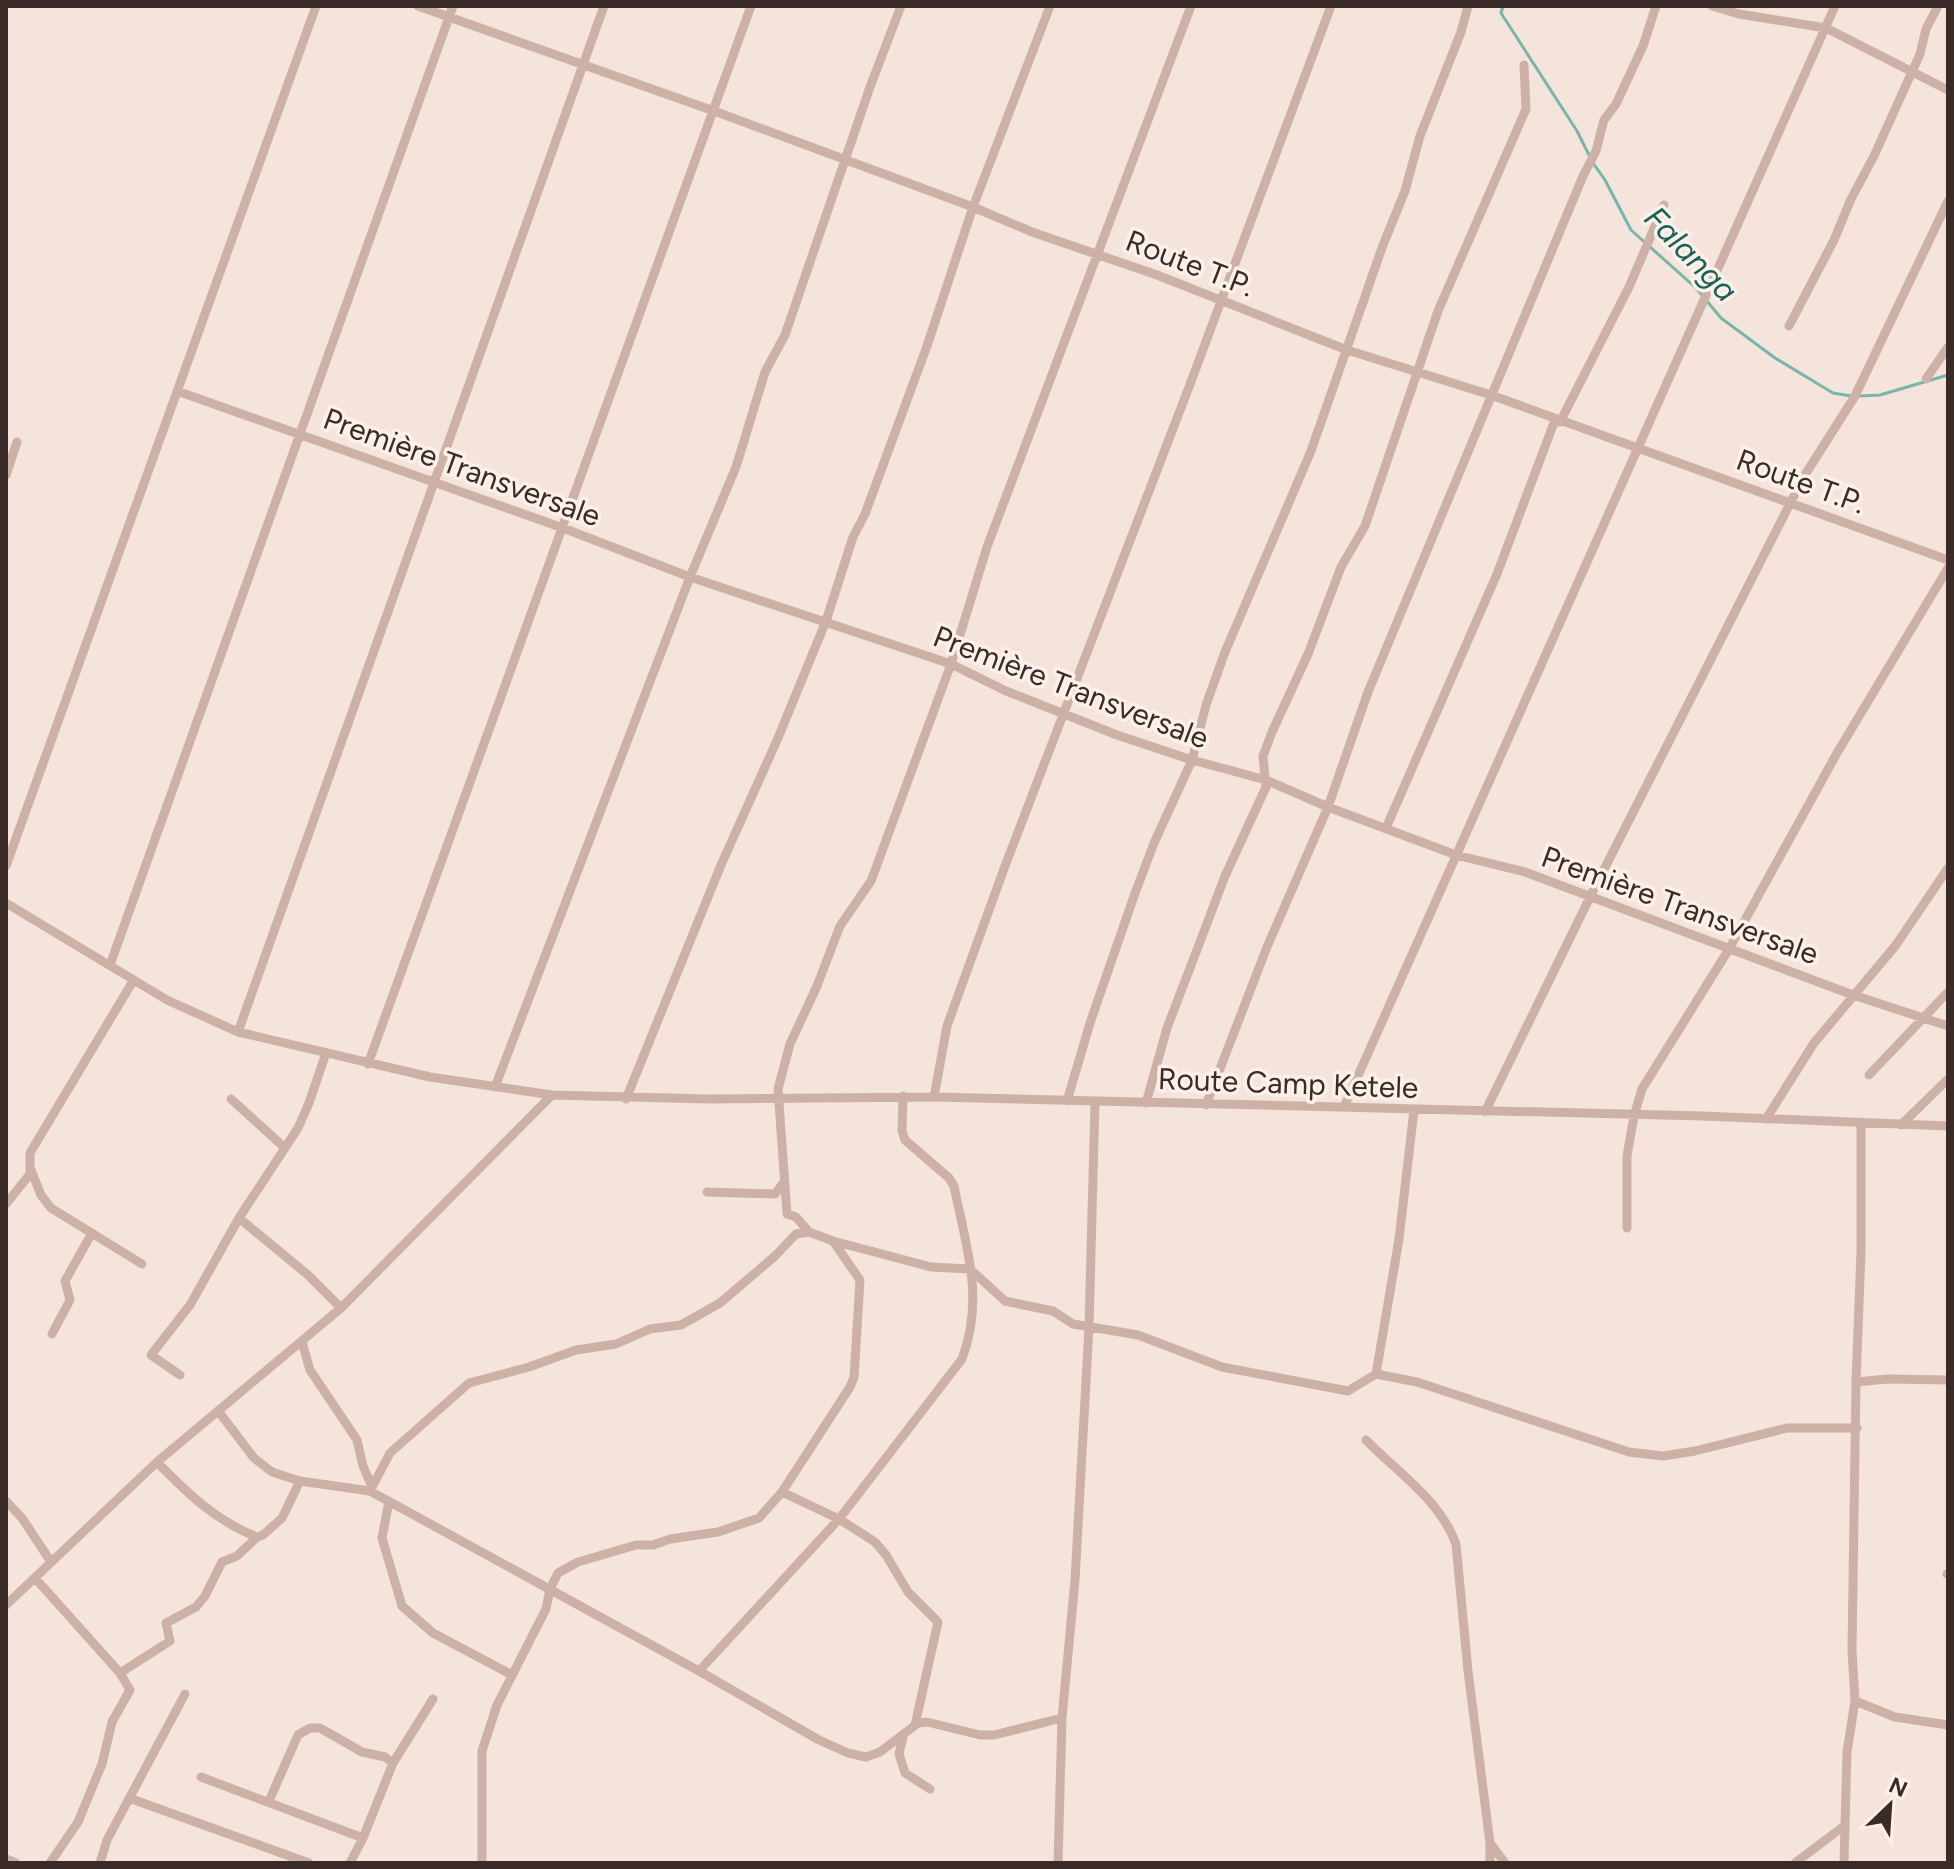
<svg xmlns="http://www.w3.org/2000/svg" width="1954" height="1869" viewBox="0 0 1954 1869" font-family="Figtree,sans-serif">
<rect width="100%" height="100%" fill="#f5e4dc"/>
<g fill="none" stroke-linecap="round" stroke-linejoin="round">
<path stroke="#78b5ac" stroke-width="3" d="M 1503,6 L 1501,13 L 1577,131 L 1590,157
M 1593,163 L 1605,180 L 1631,230 L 1696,288 L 1721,318 L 1775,358 L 1833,393 L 1851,396
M 1859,396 L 1880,395 L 1948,375"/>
<path stroke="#ceb1a6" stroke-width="9" d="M 418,6 L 714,111 L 973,207 L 1032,232 L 1157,275 L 1347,350 L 1491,395 L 1948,560
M 1712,6 L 1739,14 L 1826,28 L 1948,90
M 1789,326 L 1834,240 L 1851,199 L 1874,156 L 1920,54 L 1926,29 L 1938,6
M 1926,379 L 1948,347
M 177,391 L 563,528 L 690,577 L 951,664 L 1006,691 L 1117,735 L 1192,760 L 1266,780 L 1328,807 L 1456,855 L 1525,872 L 1853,995 L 1948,1026
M 1560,422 L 1629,287 L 1664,205
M 6,475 L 17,442
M 1386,828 L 1497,574 L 1555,420
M 6,866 L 316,6
M 6,903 L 167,1000 L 238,1032 L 430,1077 L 552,1095 L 708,1099 L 934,1097 L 1703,1116 L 1948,1126
M 110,965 L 453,6
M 238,1032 L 604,6
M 368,1064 L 751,6
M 1869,1075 L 1948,992
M 495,1087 L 690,577 L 736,467 L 765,372 L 785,335 L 870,87 L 901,6
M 934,1097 L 947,1026 L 1005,866 L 1189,387 L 1331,6
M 231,1099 L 284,1147
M 626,1099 L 721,865 L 778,738 L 826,621 L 853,537 L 865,514 L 927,346 L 973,207 L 1050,6
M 1067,1101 L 1090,1023 L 1134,896 L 1154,843 L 1192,760 L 1206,705 L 1225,652 L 1311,451 L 1383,245 L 1405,191 L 1420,136 L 1461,32 L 1468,6
M 1146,1103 L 1167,1028 L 1195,955 L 1225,876 L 1266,787 L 1263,756 L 1272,732 L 1308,654 L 1341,567 L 1365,526 L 1438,311 L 1526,109 L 1524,65
M 1206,1105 L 1267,947 L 1328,807 L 1368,692 L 1583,176 L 1596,151 L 1604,120 L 1616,104 L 1643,46 L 1656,6
M 1344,1107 L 1835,6
M 1485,1112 L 1590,897 L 1803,478 L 1855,396 L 1948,201
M 1766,1119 L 1814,1043 L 1896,945 L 1948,868
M 1901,1125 L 1948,1079
M 31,1170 L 41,1195 L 51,1208 L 142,1264
M 707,1192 L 775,1194 L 784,1182
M 6,1204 L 30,1174 L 30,1153 L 133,981
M 239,1218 L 308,1275 L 341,1308
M 1627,1228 L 1627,1156 L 1634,1116 L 1642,1089 L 1729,949 L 1837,753 L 1948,568
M 833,1241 L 931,1267 L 970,1269 L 1005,1301 L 1053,1311 L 1073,1324 L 1138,1335 L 1222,1367 L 1348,1391 L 1376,1374 L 1417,1382 L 1629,1452 L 1663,1456 L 1695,1451 L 1787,1428 L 1857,1428
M 52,1334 L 70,1300 L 65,1281 L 92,1233
M 302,1342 L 310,1370 L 357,1440 L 363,1466 L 372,1487
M 1376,1374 L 1399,1239 L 1414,1110
M 180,1375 L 151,1355 L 190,1305 L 239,1218 L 298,1128 L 309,1103 L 326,1053
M 1856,1382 L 1887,1379 L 1948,1380
M 219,1412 L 254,1458 L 272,1472 L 300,1481 L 370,1491 L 699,1671 L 819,1740 L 848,1753 L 866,1757 L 880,1752 L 918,1723 L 927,1722 L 980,1735 L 994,1735 L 1062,1718
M 1366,1440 C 1398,1473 1440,1500 1456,1544 L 1468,1671 L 1490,1843 L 1490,1863
M 157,1462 C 187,1493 216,1521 257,1537
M 370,1491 L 390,1453 L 469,1383 L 529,1367 L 576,1350 L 616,1344 L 650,1329 L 681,1325 L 720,1303 L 775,1256 L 796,1234 L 809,1232
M 782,1492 L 839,1519 L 875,1542 L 886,1555 L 908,1592 L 938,1622 L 915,1725
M 6,1501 L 22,1518 L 51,1562
M 389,1501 L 382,1538 L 402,1606 L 433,1633 L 512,1675
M 1947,1574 L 1948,1574
M 35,1578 L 120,1673 L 130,1690 L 112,1722 L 102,1764 L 78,1822 L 50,1863
M 6,1605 L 157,1462 L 341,1308 L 552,1095
M 699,1671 L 839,1519 L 962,1359 C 985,1298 966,1247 954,1186 L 949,1178 L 905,1140 L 902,1131 L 903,1096
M 120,1673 L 170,1641 L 166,1623 L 196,1607 L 205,1596 L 222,1562 L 237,1556 L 257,1537 L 263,1535 L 282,1518 L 300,1481
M 1855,1701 L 1895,1717 L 1948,1725
M 903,1737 L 899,1754 L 905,1773 L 930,1789
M 201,1777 L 363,1838
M 129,1798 L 309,1863
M 269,1801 L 298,1735 L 310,1728 L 320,1728 L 362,1752 L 385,1757 L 393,1763
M 1490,1843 L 1505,1863
M 6,1859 L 16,1863
M 100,1863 L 107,1840 L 185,1694
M 350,1863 L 363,1838 L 393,1763 L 433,1699
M 482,1863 L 482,1751 L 497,1705 L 546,1609 L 550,1589 L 558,1573 L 578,1562 L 636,1545 L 653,1545 L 670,1539 L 718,1532 L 759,1518 L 782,1492 L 850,1387 L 854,1377 L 860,1280 L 833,1241 L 809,1232 L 796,1217 L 787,1214 L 778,1089 L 790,1044 L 817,986 L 840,926 L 871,881 L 951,664 L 987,547 L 1191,6
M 1058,1863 L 1062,1718 L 1075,1580 L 1089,1327 L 1095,1102
M 1795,1863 L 1844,1826
M 1844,1863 L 1847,1752 L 1855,1701 L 1852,1650 L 1856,1382 L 1861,1252 L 1861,1124"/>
</g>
<g text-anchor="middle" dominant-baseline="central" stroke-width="7" stroke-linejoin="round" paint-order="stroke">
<g font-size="30" fill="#3a2a28" stroke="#fcf0e9">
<text transform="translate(1190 263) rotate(21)">Route T.P.</text>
<text transform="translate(462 467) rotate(20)">Première Transversale</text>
<text transform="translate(1801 481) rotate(20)">Route T.P.</text>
<text transform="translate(1071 687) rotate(21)">Première Transversale</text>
<text transform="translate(1680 905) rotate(20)">Première Transversale</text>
<text transform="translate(1288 1083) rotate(2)">Route Camp Ketele</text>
</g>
<g font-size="32" font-style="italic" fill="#196057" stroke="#fcf0e9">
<text transform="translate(1691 254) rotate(46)">Falanga</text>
</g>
</g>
<rect width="1954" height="1869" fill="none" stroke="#3a2a28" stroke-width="16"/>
<g transform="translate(1890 1805) rotate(25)" stroke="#fcf0e9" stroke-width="6" paint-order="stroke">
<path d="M0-6L14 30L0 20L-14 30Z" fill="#3a2a28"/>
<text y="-12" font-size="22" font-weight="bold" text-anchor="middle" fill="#3a2a28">N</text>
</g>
</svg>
